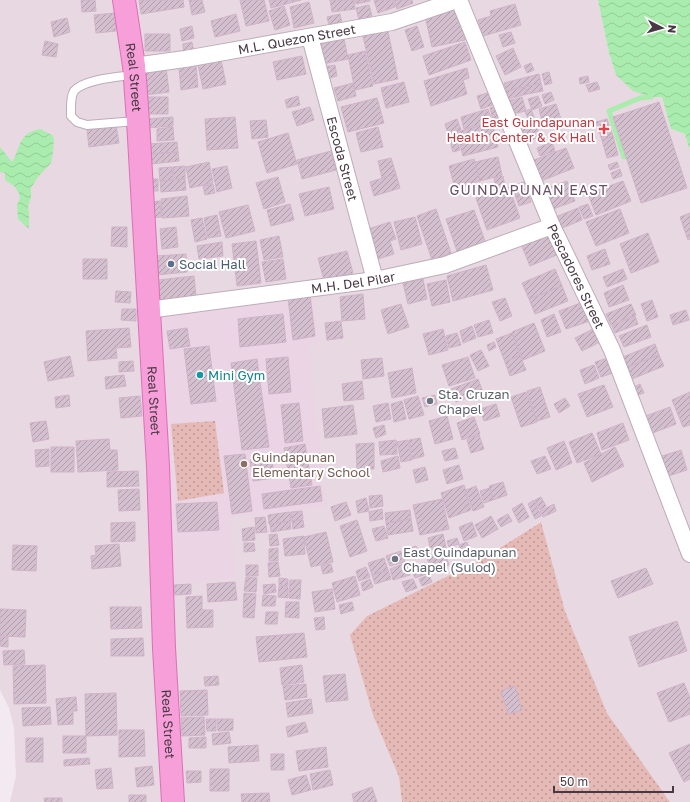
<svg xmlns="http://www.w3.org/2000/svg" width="690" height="802" viewBox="0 0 690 802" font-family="'Golos Text',sans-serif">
<defs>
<pattern id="grass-dots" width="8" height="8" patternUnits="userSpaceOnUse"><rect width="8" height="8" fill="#e5b9b5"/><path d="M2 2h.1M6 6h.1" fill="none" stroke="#bb9795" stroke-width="1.8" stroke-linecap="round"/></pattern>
<pattern id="water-waves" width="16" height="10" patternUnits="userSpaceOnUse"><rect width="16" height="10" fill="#aaecad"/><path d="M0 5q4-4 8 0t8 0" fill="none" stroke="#94cb96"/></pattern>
<pattern id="building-hatch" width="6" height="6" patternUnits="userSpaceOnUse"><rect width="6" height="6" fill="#d4bfcf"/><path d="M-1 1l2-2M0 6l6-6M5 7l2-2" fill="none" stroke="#ae9caa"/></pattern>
</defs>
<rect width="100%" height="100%" fill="#f3e9f0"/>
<path fill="#e7d8e2" d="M 0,0 L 598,0 L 609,53 L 616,75 L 651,97 L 662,97 L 671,129 L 685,134 L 689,147 L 690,147 L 690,802 L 670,802 L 607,713 L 565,611 L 540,522 L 482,559 L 367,616 L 373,715 L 399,777 L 402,802 L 10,802 L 16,776 L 14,728 L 9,708 L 0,690 Z"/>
<path fill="#ebd4e3" d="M 314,295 L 319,343 L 309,344 L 326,507 L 230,517 L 236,577 L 172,585 L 156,313 Z"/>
<path fill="url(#grass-dots)" d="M 215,421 L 224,493 L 178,501 L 171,424 Z
M 541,522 L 565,611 L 607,713 L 670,802 L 402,802 L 399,777 L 373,715 L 350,635 L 367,616 L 482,559 Z"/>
<path fill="url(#water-waves)" d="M 598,0 L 690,0 L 690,147 L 689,148 L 685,134 L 671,129 L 662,97 L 651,97 L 633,91 L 616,75 L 609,53 Z
M 40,129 L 52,135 L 54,139 L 53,152 L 51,163 L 38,177 L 31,188 L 31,198 L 28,206 L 29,214 L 29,229 L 18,219 L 17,205 L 20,198 L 19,193 L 14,186 L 5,180 L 5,173 L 0,172 L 0,147 L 12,162 C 22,146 17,134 40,129 Z"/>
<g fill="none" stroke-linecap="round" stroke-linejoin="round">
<path stroke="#aaecad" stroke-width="5" d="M 624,157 L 609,111 L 640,98 L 651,97"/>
</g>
<path fill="url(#building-hatch)" stroke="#cfb3c8" d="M 81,0 L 95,0 L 96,11 L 82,12 Z
M 139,0 L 183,0 L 184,7 L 141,14 Z
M 189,0 L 202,0 L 205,12 L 192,15 Z
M 240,0 L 264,0 L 269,21 L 246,26 Z
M 269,0 L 301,0 L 271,8 Z
M 330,0 L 354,0 L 355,9 L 332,12 Z
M 355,0 L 370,0 L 370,1 L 356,4 Z
M 374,0 L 393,0 L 395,7 L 378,13 Z
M 394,0 L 412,0 L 413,3 L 397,9 Z
M 309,2 L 314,23 L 294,28 L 290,7 Z
M 515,4 L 521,25 L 483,36 L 478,20 L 491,16 L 490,11 Z
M 369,5 L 372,16 L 359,20 L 356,8 Z
M 284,6 L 290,25 L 275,30 L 269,11 Z
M 458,9 L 465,40 L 432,47 L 425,16 Z
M 115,13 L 116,31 L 96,33 L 94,15 Z
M 236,14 L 240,31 L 215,37 L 211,21 Z
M 340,14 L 342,23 L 329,25 L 327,17 Z
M 67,18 L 70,32 L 54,37 L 51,22 Z
M 192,26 L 194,38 L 182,41 L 180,29 Z
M 417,26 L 424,47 L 412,51 L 405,30 Z
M 387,27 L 398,79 L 374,84 L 362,32 Z
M 511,32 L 515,43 L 503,47 L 499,35 Z
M 145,34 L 170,34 L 170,51 L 145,51 Z
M 344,39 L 348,59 L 322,64 L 318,44 Z
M 45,41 L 58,44 L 56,57 L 42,55 Z
M 192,42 L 194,52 L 184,53 L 183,44 Z
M 465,42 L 471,60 L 429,75 L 423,56 Z
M 513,48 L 521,67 L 505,75 L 496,56 Z
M 365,51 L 373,86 L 355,90 L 348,55 Z
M 302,56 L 306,74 L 277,80 L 273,62 Z
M 221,60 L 226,84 L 203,89 L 198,65 Z
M 531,63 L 534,70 L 527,73 L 524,66 Z
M 335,65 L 337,76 L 326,79 L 324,67 Z
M 196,66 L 198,87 L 181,90 L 179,68 Z
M 166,67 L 169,92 L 145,95 L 142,70 Z
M 467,68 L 469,78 L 463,80 L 467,94 L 431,106 L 424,81 Z
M 549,72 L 552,83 L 545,85 L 542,74 Z
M 539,74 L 541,83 L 506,91 L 504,83 Z
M 588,76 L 589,82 L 580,84 L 579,78 Z
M 404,82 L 409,102 L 386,108 L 381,88 Z
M 597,82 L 600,89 L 589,92 L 586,85 Z
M 353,83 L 356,96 L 338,101 L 334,88 Z
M 541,83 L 543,91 L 527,94 L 525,87 Z
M 525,87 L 527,94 L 508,99 L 506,91 Z
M 491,92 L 495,104 L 481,109 L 477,96 Z
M 551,92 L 554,100 L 545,104 L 542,95 Z
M 298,96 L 300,105 L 287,108 L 285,100 Z
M 538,96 L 542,106 L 532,110 L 528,99 Z
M 144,97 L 168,97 L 168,114 L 145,114 Z
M 522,97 L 526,111 L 512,114 L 508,101 Z
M 377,98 L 384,123 L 348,132 L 341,107 Z
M 659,102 L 687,188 L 641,203 L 613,117 Z
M 556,104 L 561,119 L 543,125 L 539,109 Z
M 496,106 L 500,122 L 494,124 L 490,108 Z
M 310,107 L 314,120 L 297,126 L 292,112 Z
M 488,109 L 492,121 L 464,129 L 461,117 Z
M 531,109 L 535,120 L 529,122 L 525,111 Z
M 173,117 L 173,126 L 147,128 L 147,119 Z
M 235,117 L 238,148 L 207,150 L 205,119 Z
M 457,119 L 461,130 L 448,134 L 445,124 Z
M 607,119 L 613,136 L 602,140 L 596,122 Z
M 266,120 L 268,137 L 252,139 L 250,121 Z
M 492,122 L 498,147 L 463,156 L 457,132 Z
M 536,123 L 540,137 L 525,142 L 521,127 Z
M 116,125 L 119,143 L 89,147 L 87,130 Z
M 173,127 L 174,140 L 157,141 L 157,129 Z
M 378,127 L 383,147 L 361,152 L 356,133 Z
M 288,133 L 297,164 L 267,173 L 258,142 Z
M 613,136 L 618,155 L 607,158 L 602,140 Z
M 457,139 L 460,150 L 453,152 L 450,141 Z
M 177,142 L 178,152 L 150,154 L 149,144 Z
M 552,142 L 555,151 L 540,156 L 537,148 Z
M 566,148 L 574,168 L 541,181 L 534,160 Z
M 331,151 L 336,170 L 302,179 L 297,160 Z
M 178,152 L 179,161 L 151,164 L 150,154 Z
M 498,157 L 502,175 L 480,181 L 475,162 Z
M 391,158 L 396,174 L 382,178 L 378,161 Z
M 474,159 L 480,181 L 455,188 L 449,166 Z
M 209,162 L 213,183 L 190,188 L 186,167 Z
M 617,162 L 619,167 L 610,170 L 608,165 Z
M 185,166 L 185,179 L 174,179 L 173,167 Z
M 227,166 L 232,188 L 217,192 L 212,169 Z
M 172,167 L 173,180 L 160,181 L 159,168 Z
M 620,169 L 622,176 L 613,179 L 611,173 Z
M 396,174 L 400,188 L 374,196 L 370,182 Z
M 503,176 L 505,187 L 496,189 L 494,178 Z
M 278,177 L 285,202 L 264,209 L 256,183 Z
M 151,179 L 158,179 L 158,191 L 151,191 Z
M 185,179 L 186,190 L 161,192 L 160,181 Z
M 567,181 L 575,201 L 553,209 L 545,189 Z
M 623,181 L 631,201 L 596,215 L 588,194 Z
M 524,182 L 531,202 L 519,206 L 512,186 Z
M 213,184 L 215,193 L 205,195 L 203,186 Z
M 329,187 L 334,209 L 305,216 L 299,194 Z
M 509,187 L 520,218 L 487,230 L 476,198 Z
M 187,196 L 189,216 L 162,218 L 161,199 Z
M 160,201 L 161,217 L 151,218 L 150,202 Z
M 290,204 L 294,220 L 271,226 L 267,210 Z
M 588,204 L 593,216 L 584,219 L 579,207 Z
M 248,205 L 255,231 L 226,238 L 219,212 Z
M 578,208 L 582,220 L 562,228 L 558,216 Z
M 436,209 L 451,253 L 432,260 L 417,216 Z
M 620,209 L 629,233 L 596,246 L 586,222 Z
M 474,210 L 486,244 L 458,254 L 446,219 Z
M 690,213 L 690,239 L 688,240 L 680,217 Z
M 217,215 L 221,236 L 208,238 L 204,218 Z
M 415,217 L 422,244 L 401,250 L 394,222 Z
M 202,218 L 207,239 L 195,242 L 191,220 Z
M 390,222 L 396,239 L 390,241 L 394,254 L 378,259 L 368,229 Z
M 112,227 L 127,227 L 127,247 L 111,246 Z
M 176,227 L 178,247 L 162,249 L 160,229 Z
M 550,232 L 559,254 L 530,266 L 521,244 Z
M 648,233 L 659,262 L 631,273 L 620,244 Z
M 279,236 L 283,257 L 264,260 L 260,240 Z
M 256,241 L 261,283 L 237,286 L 232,244 Z
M 222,242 L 223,256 L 199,259 L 197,246 Z
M 605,249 L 610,264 L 592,270 L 587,256 Z
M 347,251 L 353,273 L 324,280 L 318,258 Z
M 186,254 L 187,272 L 157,275 L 156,256 Z
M 83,259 L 107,259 L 107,279 L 83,279 Z
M 283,259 L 286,279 L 266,282 L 262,262 Z
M 486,265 L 493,290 L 453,301 L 447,276 Z
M 555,269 L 562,286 L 529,299 L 522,283 Z
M 623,269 L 627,279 L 607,287 L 603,277 Z
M 194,276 L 196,297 L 160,301 L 158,280 Z
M 423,279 L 427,299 L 408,304 L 403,283 Z
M 446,280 L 450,302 L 432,306 L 427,284 Z
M 623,285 L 629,300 L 609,307 L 604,293 Z
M 562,286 L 568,301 L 535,314 L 529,299 Z
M 116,291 L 131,292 L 130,303 L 115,302 Z
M 363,294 L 365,319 L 342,321 L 340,297 Z
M 310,295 L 315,336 L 293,340 L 288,298 Z
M 505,298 L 512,316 L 500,321 L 492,302 Z
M 652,300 L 658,317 L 647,321 L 641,304 Z
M 583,302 L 590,321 L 566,329 L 559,311 Z
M 401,304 L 409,327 L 388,334 L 381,310 Z
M 631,304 L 636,315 L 611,325 L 606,314 Z
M 122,309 L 136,309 L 136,321 L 121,320 Z
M 686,310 L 689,320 L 673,325 L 670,315 Z
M 283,314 L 286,342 L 240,347 L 238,319 Z
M 554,314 L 561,332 L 547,337 L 541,320 Z
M 635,316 L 638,324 L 615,333 L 612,326 Z
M 489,320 L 493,333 L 478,337 L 474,325 Z
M 341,321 L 343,338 L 327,340 L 325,323 Z
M 534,323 L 545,351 L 523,360 L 512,332 Z
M 647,325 L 651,337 L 624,347 L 619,336 Z
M 472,326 L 476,338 L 463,343 L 460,331 Z
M 129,328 L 131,347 L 116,348 L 117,358 L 88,361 L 86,331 Z
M 187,328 L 190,346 L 170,349 L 167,331 Z
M 595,328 L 602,341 L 582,351 L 575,338 Z
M 443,329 L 448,350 L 429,355 L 423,334 Z
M 457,333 L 461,345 L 449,348 L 446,336 Z
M 512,333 L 520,355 L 505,362 L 496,339 Z
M 494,342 L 496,347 L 489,351 L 487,345 Z
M 655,344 L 659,355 L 627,367 L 623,357 Z
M 209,346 L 216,401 L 191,404 L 184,349 Z
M 481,350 L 489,366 L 478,371 L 470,355 Z
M 520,355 L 526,370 L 510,376 L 505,362 Z
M 659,355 L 664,366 L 632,379 L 627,367 Z
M 70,356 L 74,376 L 48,381 L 44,362 Z
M 288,357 L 291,392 L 269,394 L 266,359 Z
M 468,357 L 475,378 L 449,386 L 442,365 Z
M 382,358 L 384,376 L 363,379 L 361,360 Z
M 608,358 L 613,373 L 601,377 L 595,362 Z
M 257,359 L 269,447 L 242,450 L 231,363 Z
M 133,361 L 134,371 L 119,372 L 119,362 Z
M 594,365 L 599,378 L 585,384 L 580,370 Z
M 412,368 L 416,393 L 392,398 L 388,373 Z
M 124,375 L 126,386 L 106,389 L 105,377 Z
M 478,379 L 483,392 L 456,402 L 451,389 Z
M 362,381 L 364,399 L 344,401 L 342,384 Z
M 640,384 L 644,393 L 635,396 L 632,388 Z
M 604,385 L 613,407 L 587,417 L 578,394 Z
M 540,387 L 550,417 L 537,421 L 527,391 Z
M 526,392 L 537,422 L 521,427 L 511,397 Z
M 690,392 L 690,425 L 683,427 L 672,400 Z
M 69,395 L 70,406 L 56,408 L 55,397 Z
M 435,395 L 437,404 L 425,407 L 422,398 Z
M 140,396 L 142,416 L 121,418 L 119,398 Z
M 418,396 L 424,415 L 409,419 L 404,400 Z
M 565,398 L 570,406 L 559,413 L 554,404 Z
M 402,401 L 406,419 L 394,422 L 391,404 Z
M 299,403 L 303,441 L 285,443 L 281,405 Z
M 388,403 L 391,419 L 376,422 L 373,406 Z
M 496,404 L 500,416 L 484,421 L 480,409 Z
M 353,405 L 357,434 L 325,438 L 322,409 Z
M 670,407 L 676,424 L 650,434 L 643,417 Z
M 447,416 L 453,439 L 435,444 L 429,421 Z
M 474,417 L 480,434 L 462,440 L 457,423 Z
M 46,421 L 49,439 L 33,442 L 30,423 Z
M 623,423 L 629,440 L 602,450 L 597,433 Z
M 384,425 L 386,434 L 376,438 L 373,428 Z
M 592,433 L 601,454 L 577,463 L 569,442 Z
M 479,435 L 484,449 L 471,453 L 467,440 Z
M 420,438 L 424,456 L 413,459 L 409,440 Z
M 109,439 L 110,450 L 117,450 L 118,470 L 78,472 L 76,441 Z
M 396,440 L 397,454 L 380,455 L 379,442 Z
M 408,440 L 412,460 L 401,462 L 397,442 Z
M 564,441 L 572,463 L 556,470 L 547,448 Z
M 374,443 L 374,469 L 357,469 L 356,444 Z
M 305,444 L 312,485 L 291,488 L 284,448 Z
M 51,447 L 74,447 L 74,472 L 51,472 Z
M 615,447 L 624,466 L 592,482 L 584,463 Z
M 455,448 L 458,458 L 445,461 L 442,451 Z
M 49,449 L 49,466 L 36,467 L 35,450 Z
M 681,450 L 687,470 L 665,477 L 659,457 Z
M 245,454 L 252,511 L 232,514 L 224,456 Z
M 398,456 L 400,468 L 383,472 L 381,461 Z
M 545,456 L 551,469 L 537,474 L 531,461 Z
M 272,457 L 274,478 L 253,481 L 250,460 Z
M 459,465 L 463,479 L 447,484 L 443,470 Z
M 425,467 L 428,480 L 416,483 L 413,470 Z
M 138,471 L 139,486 L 107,487 L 107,472 Z
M 503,482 L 507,495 L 493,500 L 489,486 Z
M 464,485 L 471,510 L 449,518 L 441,493 Z
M 320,486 L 322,501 L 264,509 L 262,494 Z
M 476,486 L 484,507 L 473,511 L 466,490 Z
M 490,488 L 493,500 L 484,503 L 480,491 Z
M 139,489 L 140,510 L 119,511 L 118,490 Z
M 382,495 L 383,506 L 370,508 L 369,496 Z
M 541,497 L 546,506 L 540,510 L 535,500 Z
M 366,498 L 369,511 L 358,513 L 356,501 Z
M 442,499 L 449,529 L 420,535 L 413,505 Z
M 534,500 L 541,516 L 535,519 L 528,504 Z
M 217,502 L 219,530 L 178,532 L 176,504 Z
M 346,502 L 351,515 L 335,521 L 331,507 Z
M 522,503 L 529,517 L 519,523 L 512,509 Z
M 554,504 L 556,511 L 543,517 L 540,511 Z
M 382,509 L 383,519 L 370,521 L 369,512 Z
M 410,510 L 411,519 L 386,523 L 385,513 Z
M 302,511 L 303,519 L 292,521 L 291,512 Z
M 290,512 L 291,521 L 269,524 L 268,515 Z
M 508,514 L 512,521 L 501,527 L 497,520 Z
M 491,516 L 498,529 L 482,538 L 475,525 Z
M 265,517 L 267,532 L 256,533 L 255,518 Z
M 411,519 L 413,531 L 388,535 L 386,523 Z
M 303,520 L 304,527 L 293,529 L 292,521 Z
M 357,520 L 367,551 L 350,557 L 340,526 Z
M 290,521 L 291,529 L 271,532 L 270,524 Z
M 135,522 L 135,541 L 111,542 L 111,523 Z
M 472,522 L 477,536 L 464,541 L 459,527 Z
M 384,526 L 388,538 L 376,541 L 372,529 Z
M 254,527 L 255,540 L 243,541 L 242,529 Z
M 326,532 L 333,562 L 311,567 L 304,537 Z
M 277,534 L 279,545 L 270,546 L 269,535 Z
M 443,534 L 446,548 L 431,551 L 428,538 Z
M 304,536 L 305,554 L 285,556 L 283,539 Z
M 457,538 L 459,544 L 449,547 L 447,541 Z
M 467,542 L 469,548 L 461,550 L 459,545 Z
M 244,543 L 254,543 L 255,551 L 244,552 Z
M 119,544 L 121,566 L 92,569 L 91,556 L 96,555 L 95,546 Z
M 13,545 L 37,546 L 36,571 L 12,570 Z
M 416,546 L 419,554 L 405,558 L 403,550 Z
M 278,548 L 278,561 L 269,561 L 269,549 Z
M 401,551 L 405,562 L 390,566 L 386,556 Z
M 445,552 L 449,565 L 431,571 L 427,557 Z
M 384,558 L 388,570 L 372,575 L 368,563 Z
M 278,562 L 280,576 L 269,577 L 268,563 Z
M 406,563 L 410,575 L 393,580 L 390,569 Z
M 425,563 L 429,573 L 415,578 L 411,569 Z
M 331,564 L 333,572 L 323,574 L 321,566 Z
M 246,565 L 258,565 L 258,576 L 246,576 Z
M 366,567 L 370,577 L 359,581 L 356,571 Z
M 646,568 L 653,584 L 618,598 L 611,581 Z
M 388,570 L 391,579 L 375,584 L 372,575 Z
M 429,575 L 432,582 L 422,586 L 419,579 Z
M 355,576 L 360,595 L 337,602 L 332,583 Z
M 246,577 L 257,578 L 256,592 L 244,591 Z
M 279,578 L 288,579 L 288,586 L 279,585 Z
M 370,579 L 373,587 L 363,591 L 361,583 Z
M 413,579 L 417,588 L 406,592 L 402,582 Z
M 290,580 L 301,580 L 300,599 L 289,598 Z
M 235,582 L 237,600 L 208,602 L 207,584 Z
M 191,584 L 191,594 L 175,595 L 174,585 Z
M 275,584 L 276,592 L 264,594 L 263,585 Z
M 279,586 L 288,587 L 288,598 L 278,597 Z
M 332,589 L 335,609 L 315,612 L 312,592 Z
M 244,593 L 256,594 L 254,618 L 243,617 Z
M 263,595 L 276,596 L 275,606 L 262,606 Z
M 202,596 L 202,610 L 213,610 L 213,627 L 187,628 L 186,597 Z
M 286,602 L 299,602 L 299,618 L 285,617 Z
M 352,602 L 354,610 L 341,614 L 339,605 Z
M 110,607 L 141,607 L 142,628 L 111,629 Z
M 0,609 L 26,610 L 25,637 L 0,636 Z
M 266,612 L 278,612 L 277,624 L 265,624 Z
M 324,617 L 325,629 L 316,630 L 314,618 Z
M 677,621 L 687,651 L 639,667 L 629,637 Z
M 304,633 L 307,657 L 259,662 L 256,637 Z
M 0,637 L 8,637 L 8,647 L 0,646 Z
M 143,638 L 144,656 L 111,656 L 111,639 Z
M 24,650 L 25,664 L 4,665 L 3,651 Z
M 45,665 L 46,703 L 14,704 L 13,666 Z
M 302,665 L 304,682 L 282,685 L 280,668 Z
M 345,674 L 348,700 L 326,702 L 323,676 Z
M 218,676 L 219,685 L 205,686 L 204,677 Z
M 684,683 L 690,698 L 690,714 L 669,722 L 657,693 Z
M 306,684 L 307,697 L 285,700 L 283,686 Z
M 515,686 L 522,710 L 508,714 L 501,691 Z
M 207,690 L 208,715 L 181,716 L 180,691 Z
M 116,693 L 117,735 L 86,736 L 85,694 Z
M 76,697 L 77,711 L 73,711 L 73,724 L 58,725 L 56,699 Z
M 311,699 L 313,713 L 288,717 L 286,703 Z
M 50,707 L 51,724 L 23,726 L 22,708 Z
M 204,717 L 205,735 L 182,736 L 181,718 Z
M 206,719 L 216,719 L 216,731 L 207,731 Z
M 217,719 L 233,719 L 233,730 L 218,731 Z
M 305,722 L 308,732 L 288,737 L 286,727 Z
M 119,730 L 144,730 L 145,756 L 119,757 Z
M 229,732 L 231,743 L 213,745 L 212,734 Z
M 63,736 L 86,736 L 86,753 L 63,753 Z
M 206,737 L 206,748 L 189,748 L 189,738 Z
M 26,738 L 43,738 L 43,762 L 26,762 Z
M 690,744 L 690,779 L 684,782 L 669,753 Z
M 258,745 L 259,761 L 229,763 L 228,747 Z
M 326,747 L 328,767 L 299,771 L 296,751 Z
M 271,754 L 284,754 L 284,770 L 271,770 Z
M 89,758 L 90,764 L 64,766 L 64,760 Z
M 152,766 L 154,785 L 137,787 L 135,768 Z
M 111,768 L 113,788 L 97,789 L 95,770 Z
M 210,769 L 229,769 L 229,791 L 210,791 Z
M 330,770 L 333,785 L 313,790 L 310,774 Z
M 186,771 L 201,771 L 201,782 L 187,783 Z
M 306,775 L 311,790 L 292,795 L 288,780 Z
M 372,787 L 377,802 L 354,802 L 352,794 Z
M 269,793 L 270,802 L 242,802 L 241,794 Z
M 129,795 L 146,795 L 146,802 L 129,802 Z
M 44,798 L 62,798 L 62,802 L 45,802 Z"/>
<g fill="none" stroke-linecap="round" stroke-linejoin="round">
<g stroke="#beacb9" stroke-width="10">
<path id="lane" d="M 133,75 C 118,77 84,79 74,91 C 70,97 71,109 71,116 L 77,122 L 87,125 L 136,121"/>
</g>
<g stroke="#beacb9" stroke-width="18">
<g id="street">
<path id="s1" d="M 459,0 L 552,226 L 612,350 L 690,554"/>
<path id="s2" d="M 310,37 L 375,280"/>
<path id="s3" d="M 134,66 L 185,59 L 392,22 L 457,0"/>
<path id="s4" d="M 148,310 L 375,280 L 445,265 L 552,226"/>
</g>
</g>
<g stroke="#dc6fb8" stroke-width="24">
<g id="primary">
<path id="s5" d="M 124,0 L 134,66 L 138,121 L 158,466 L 164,648 L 173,802"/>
</g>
</g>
<use href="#lane" stroke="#fff" stroke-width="8"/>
<use href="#street" stroke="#fff" stroke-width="16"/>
<use href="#primary" stroke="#f79fd9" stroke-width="22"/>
</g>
<path fill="#e0444e" stroke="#fff" stroke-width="1.5" d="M602 123h4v4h4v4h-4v4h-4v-4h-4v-4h4z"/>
<circle fill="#5c6f8a" stroke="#fff" stroke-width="1.5" cx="171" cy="264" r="4"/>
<circle fill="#0f9aa8" stroke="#fff" stroke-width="1.5" cx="200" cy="375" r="4"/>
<g fill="#6b7280" stroke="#fff" stroke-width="1.5">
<circle cx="430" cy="401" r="4"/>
<circle cx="395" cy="559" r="4"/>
</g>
<circle fill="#8d6e63" stroke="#fff" stroke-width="1.5" cx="244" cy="464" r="4"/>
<g text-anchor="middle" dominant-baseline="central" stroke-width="4" stroke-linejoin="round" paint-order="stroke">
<g font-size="13" fill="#473843" stroke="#fff">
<text stroke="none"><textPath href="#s3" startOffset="165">M.L. Quezon Street</textPath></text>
<text stroke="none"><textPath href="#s5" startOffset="78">Real Street</textPath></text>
<text stroke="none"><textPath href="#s2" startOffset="126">Escoda Street</textPath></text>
<text stroke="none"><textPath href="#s1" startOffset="300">Pescadores Street</textPath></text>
<text stroke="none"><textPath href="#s4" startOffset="207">M.H. Del Pilar</textPath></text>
<text stroke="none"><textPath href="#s5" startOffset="402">Real Street</textPath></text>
<text stroke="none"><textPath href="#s5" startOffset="726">Real Street</textPath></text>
</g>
<g font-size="13" fill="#be3a42" stroke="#fff" text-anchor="end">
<text x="595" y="122">East Guindapunan<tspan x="595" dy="15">Health Center &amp; SK Hall</tspan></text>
</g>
<g font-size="13" fill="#4e5e75" stroke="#fff" text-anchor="start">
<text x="179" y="264">Social Hall</text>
</g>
<g font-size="13" fill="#0d838f" stroke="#fff" text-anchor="start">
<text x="208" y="375">Mini Gym</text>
</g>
<g font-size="13" fill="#5b616d" stroke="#fff" text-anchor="start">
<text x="438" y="394">Sta. Cruzan<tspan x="438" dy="15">Chapel</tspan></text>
<text x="403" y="552">East Guindapunan<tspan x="403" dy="15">Chapel (Sulod)</tspan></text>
</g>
<g font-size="13" fill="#785e54" stroke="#fff" text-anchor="start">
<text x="252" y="457">Guindapunan<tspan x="252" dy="15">Elementary School</tspan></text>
</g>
<g font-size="14" letter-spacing="1" fill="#695063" stroke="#fff">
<text x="529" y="189">GUINDAPUNAN EAST</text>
</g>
</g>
<g transform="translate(662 28) rotate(96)" stroke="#ffffff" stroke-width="3" paint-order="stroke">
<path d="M0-3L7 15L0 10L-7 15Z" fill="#473843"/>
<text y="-6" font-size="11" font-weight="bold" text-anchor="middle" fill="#473843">N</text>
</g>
<path d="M554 786v6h119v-6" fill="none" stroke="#473843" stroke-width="2"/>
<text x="560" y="786" font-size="12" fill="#473843" stroke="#ffffff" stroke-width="3" paint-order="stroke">50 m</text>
</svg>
